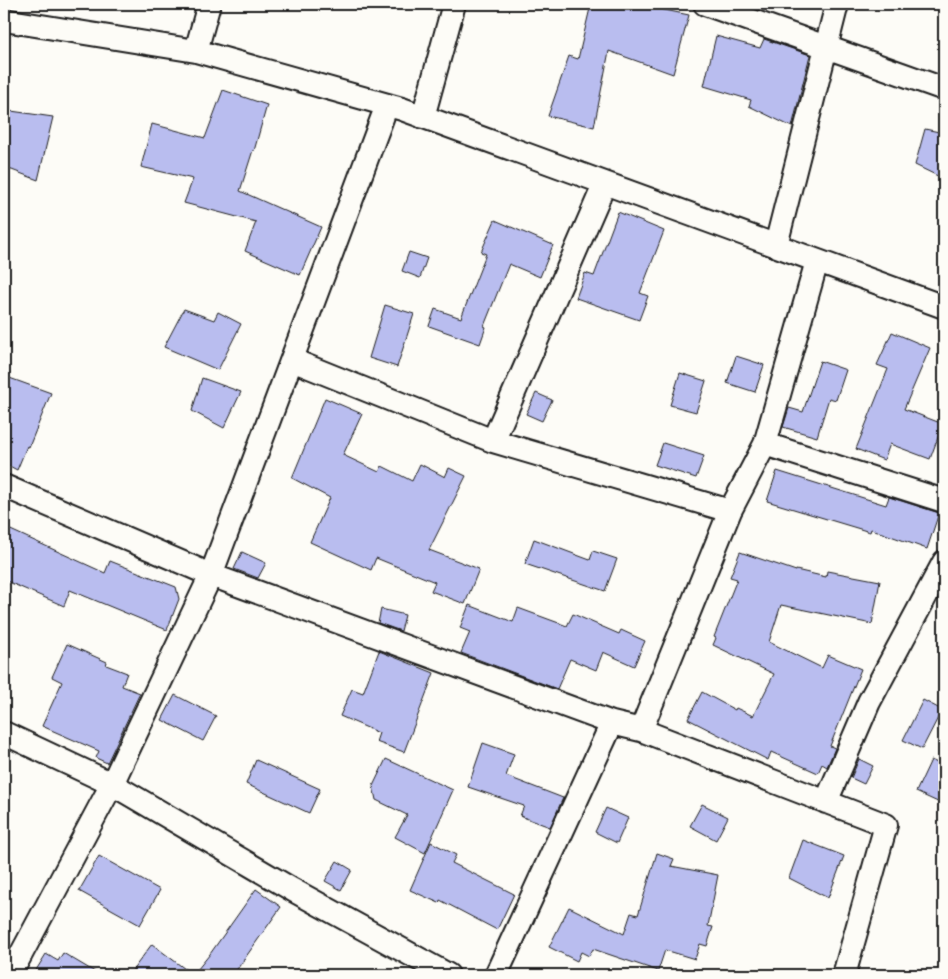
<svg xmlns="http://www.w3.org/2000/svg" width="948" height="979" viewBox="0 0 948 979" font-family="Mynerve,sans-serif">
<rect width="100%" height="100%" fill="#fdfcf7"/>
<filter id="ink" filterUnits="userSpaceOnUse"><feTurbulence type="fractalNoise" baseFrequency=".02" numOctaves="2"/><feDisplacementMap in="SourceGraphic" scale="10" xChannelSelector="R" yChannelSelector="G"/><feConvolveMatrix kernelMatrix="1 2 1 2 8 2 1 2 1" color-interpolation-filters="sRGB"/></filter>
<g filter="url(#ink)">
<path fill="#b9bdef" stroke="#1c1c1c" d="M 591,4 L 657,4 L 655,8 L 689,15 L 673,74 L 609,51 L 594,127 L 548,116 L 569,56 L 578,59 Z
M 716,36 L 760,48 L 764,39 L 810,55 L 792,127 L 749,106 L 751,100 L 704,86 Z
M 223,90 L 267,105 L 254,151 L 253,150 L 240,191 L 321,227 L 300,275 L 245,251 L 256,222 L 184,203 L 193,179 L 141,167 L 152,124 L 205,138 Z
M 11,111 L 53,117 L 38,180 L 4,167 L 4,156 Z
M 925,129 L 944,133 L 944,179 L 915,165 Z
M 618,212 L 664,231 L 640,293 L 648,296 L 639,320 L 576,298 L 585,273 L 594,276 Z
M 495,220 L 553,245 L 540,277 L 509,264 L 484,326 L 486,327 L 480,344 L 429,326 L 435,309 L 461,318 L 486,254 L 481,252 Z
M 409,252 L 427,258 L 420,278 L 402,271 Z
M 385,305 L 414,314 L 397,367 L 369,358 Z
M 184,309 L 214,320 L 218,312 L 241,324 L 218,370 L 164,347 Z
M 892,332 L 930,348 L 904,409 L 943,424 L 930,459 L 890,444 L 884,460 L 856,449 L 888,369 L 877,365 Z
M 736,356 L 764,365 L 755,392 L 727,383 Z
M 820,361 L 846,370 L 836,400 L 829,398 L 817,437 L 783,427 L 789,408 L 803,412 Z
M 680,373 L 706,381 L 696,412 L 670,405 Z
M 4,376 L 51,393 L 29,447 L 27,446 L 17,470 L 4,463 Z
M 202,378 L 241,392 L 224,428 L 192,411 Z
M 536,393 L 552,400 L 542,421 L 526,414 Z
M 325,398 L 362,414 L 343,455 L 379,472 L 382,466 L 412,481 L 420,464 L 445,477 L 449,468 L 466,476 L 429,550 L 479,569 L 465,604 L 431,591 L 435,582 L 376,558 L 371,570 L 310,542 L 330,498 L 292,478 Z
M 663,443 L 704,456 L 696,478 L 655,465 Z
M 777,471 L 886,505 L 889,497 L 939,513 L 927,549 L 871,529 L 870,532 L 767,501 Z
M 4,527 L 105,573 L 110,561 L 176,587 L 179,599 L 167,630 L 70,590 L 64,606 L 4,580 Z
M 534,539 L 590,560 L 593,551 L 617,559 L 605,591 L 525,564 Z
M 242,552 L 266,563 L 258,578 L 234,569 Z
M 740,552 L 796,571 L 796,570 L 826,577 L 827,571 L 880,581 L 872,624 L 781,605 L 769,642 L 822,668 L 828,655 L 861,669 L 830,746 L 835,748 L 827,767 L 822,764 L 818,773 L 771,752 L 768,760 L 688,719 L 702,692 L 735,710 L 736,708 L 753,716 L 774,674 L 713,645 L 716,638 L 714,637 L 737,579 L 730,577 Z
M 469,605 L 513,622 L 518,608 L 567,626 L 573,614 L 619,634 L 621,630 L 645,641 L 634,666 L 603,652 L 596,670 L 570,659 L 557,689 L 461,653 L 470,632 L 460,628 Z
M 381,609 L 405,615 L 401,631 L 378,623 Z
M 67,644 L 107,662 L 106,665 L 127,673 L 122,686 L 140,693 L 107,763 L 96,758 L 99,751 L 42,726 L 62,682 L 52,677 Z
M 379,651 L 434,673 L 404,752 L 376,742 L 379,733 L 340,716 L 352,689 L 363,693 Z
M 175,695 L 216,716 L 203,741 L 162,720 Z
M 923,700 L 942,710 L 922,749 L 903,740 Z
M 483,743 L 514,754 L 506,776 L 563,798 L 550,827 L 520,816 L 524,806 L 468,787 Z
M 386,759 L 453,790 L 425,853 L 395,837 L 407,815 L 376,800 L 373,786 Z
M 859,759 L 873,766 L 864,784 L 851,778 Z
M 256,760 L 320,789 L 309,813 L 246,784 Z
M 931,760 L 944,766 L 944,793 L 940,803 L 916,792 Z
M 702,804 L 728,817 L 716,840 L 690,826 Z
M 606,808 L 628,818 L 617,843 L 595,832 Z
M 803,840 L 844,856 L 828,898 L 789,878 Z
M 431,842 L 456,855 L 452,863 L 514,894 L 497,930 L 440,900 L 439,903 L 410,890 Z
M 657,853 L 674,859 L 671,866 L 718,875 L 708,926 L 713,927 L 707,946 L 700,944 L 695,959 L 665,950 L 658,971 L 593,949 L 589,956 L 581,952 L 577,961 L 549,947 L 569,907 L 624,934 L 631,913 L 638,915 Z
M 99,856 L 160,890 L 140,925 L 79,891 Z
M 337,861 L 352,870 L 341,890 L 325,881 Z
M 256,889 L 281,907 L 233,975 L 129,975 L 152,944 L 193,975 L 210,954 Z
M 63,953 L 100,975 L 33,975 L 46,954 L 58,961 Z"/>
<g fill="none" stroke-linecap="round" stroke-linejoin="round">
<g stroke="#1c1c1c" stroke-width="26">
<path id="street" d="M 705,4 L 944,89
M 4,20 L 196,51 L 402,109 L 944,307
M 196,51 L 209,4
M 423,117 L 454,4
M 776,245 L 837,4
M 292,360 L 493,441 L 730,511
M 493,441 L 605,183
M 765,444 L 944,501
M 4,486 L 211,575 L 612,723 L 641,730 L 886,825 L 844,975
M 641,730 L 730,511 L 765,444 L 817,261
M 4,733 L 112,784 L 293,890 L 448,975
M 826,802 L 869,702 L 944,562
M 10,975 L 112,784 L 211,575 L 387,105
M 496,975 L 612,723"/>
</g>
<use href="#street" stroke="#fdfcf7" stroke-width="22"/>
</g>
</g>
<rect width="948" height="979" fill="none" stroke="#fdfcf7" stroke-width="20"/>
<rect x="10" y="10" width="928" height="959" fill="none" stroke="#1c1c1c" stroke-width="2" filter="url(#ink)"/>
</svg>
